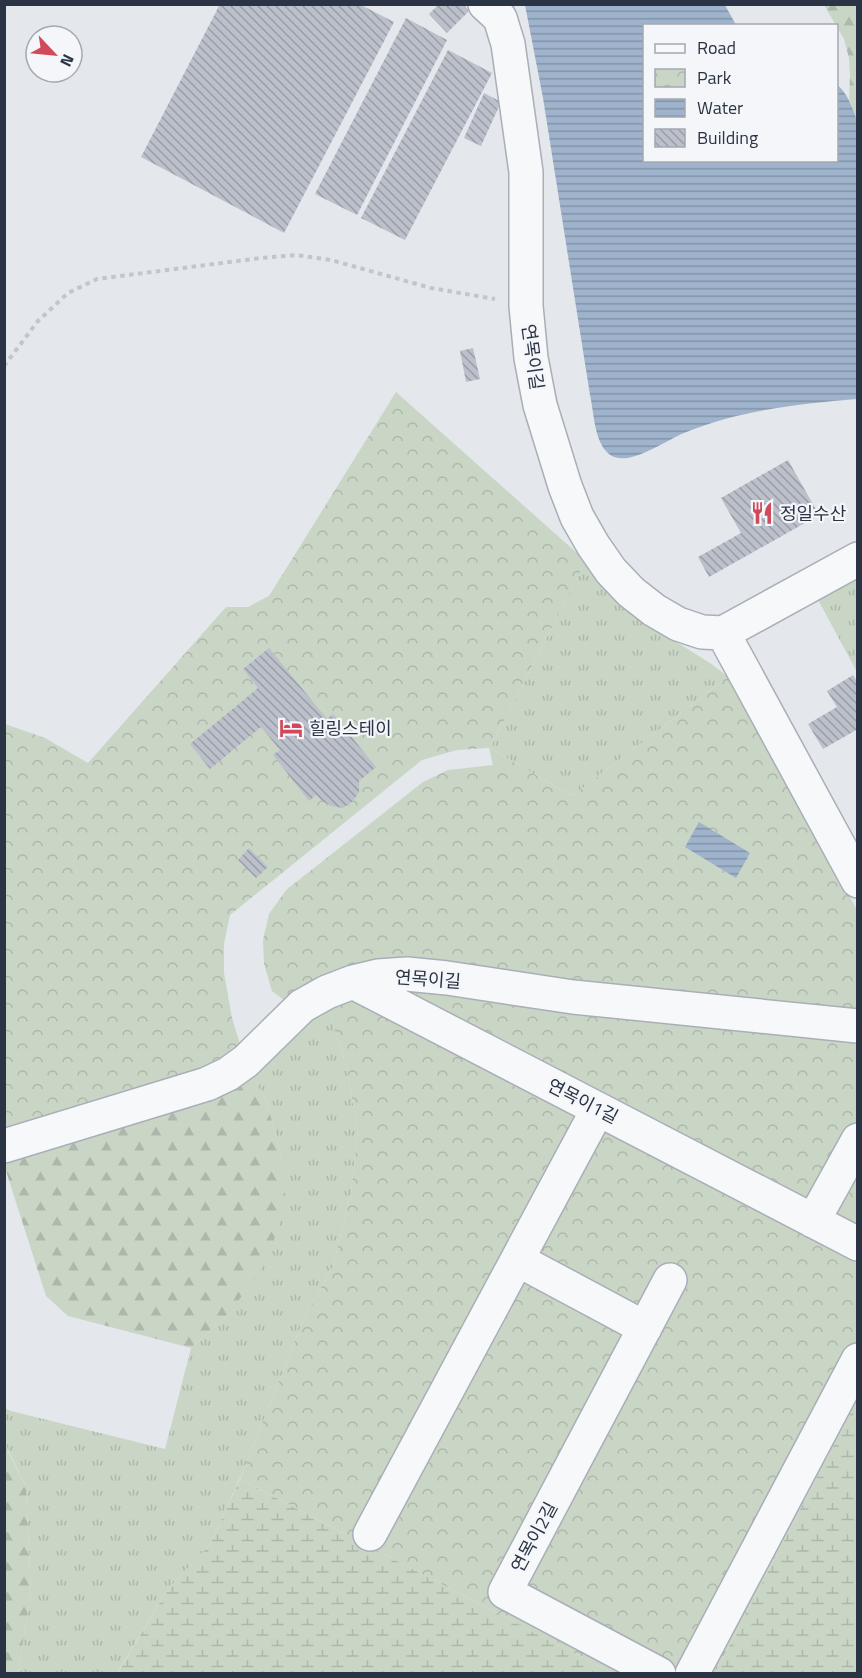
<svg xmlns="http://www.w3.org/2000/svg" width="862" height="1678" viewBox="0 0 862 1678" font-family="'Titillium Web','Noto Sans KR',sans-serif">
<defs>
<pattern id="grass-tufts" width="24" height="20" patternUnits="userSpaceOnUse" patternTransform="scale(1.5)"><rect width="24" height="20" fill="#c9d6c5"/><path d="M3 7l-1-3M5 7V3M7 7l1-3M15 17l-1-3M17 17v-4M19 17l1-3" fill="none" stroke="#adb8ab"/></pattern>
<pattern id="forest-firs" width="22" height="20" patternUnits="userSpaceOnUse" patternTransform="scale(1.5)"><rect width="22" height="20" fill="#c9d6c5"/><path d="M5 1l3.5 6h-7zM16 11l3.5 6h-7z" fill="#adb8ab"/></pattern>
<pattern id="wetland-marsh" width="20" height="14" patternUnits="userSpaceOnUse" patternTransform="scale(1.5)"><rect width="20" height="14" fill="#c9d6c5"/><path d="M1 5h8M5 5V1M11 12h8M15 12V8" fill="none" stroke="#adb8ab"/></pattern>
<pattern id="park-crowns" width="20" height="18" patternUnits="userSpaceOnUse" patternTransform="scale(1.5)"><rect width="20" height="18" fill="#c9d6c5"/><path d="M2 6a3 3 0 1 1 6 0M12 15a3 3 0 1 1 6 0" fill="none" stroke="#adb8ab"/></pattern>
<pattern id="water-rules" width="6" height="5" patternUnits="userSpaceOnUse" patternTransform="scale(1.5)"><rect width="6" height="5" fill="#9fb4cc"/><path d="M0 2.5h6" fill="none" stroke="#8293a7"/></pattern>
<pattern id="building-back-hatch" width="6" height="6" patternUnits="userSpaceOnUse" patternTransform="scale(1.5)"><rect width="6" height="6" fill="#bbc0ca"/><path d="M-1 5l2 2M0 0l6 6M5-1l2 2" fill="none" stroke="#989da6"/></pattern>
</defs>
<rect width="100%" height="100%" fill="#e4e7ec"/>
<path fill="url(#grass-tufts)" d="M 586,561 L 662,633 L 713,665 L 728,677 L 572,796 L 490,748 Z
M 857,573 L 857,672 L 816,596 Z
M 327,1004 L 346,1066 L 358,1130 L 351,1193 L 333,1266 L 304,1318 L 244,1469 L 210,1545 L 168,1589 L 117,1673 L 18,1673 L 31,1591 L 26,1487 L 5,1444 L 5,1408 L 11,1411 L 165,1449 L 191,1348 L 229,1314 L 282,1159 L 267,1102 L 250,1074 Z"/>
<path fill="url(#forest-firs)" d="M 824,5 L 857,5 L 857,120 L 849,99 L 850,77 L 849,58 L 844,39 Z
M 250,1074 L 267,1102 L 282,1159 L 286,1205 L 267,1260 L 229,1314 L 191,1348 L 68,1316 L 46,1296 L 5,1168 L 4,1155 Z
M 4,1444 L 26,1487 L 31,1591 L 18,1673 L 5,1673 Z"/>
<path fill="url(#wetland-marsh)" d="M 857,1400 L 857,1673 L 715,1673 Z
M 240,1479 L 612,1673 L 117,1674 L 168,1589 L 210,1545 Z"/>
<path fill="url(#park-crowns)" d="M 396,392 L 586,561 L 490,748 L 572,796 L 728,677 L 857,910 L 857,1016 L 425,967 L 285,1001 L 272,991 L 264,964 L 263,940 L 269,914 L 286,890 L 423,782 L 448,770 L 493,765 L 489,748 L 457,750 L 422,760 L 230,915 L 224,944 L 224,973 L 232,1018 L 240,1044 L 237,1056 L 5,1140 L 5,724 L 45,738 L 88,763 L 226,607 L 248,607 L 269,596 Z
M 387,985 L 857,1039 L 857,1400 L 715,1673 L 612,1673 L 240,1479 L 304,1318 L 333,1266 L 351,1193 L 358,1130 L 346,1066 L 327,1004 Z"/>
<path fill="url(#water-rules)" d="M 525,5 L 725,5 L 736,25 L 644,26 L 644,160 L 836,160 L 837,85 C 848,93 852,108 857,120 L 857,399 C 799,404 738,410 684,433 C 664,441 627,469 609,454 C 594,442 594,412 590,395 L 543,98 Z
M 699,822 L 750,853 L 736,878 L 685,847 Z"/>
<path fill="url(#building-back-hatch)" d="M 220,4 L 359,4 L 394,22 L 284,233 L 141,157 Z
M 439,4 L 463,4 L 469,11 L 447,33 L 429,14 Z
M 406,18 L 447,40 L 357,215 L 315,194 Z
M 448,50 L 492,73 L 405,240 L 361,218 Z
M 484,93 L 501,102 L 481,146 L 464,138 Z
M 473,348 L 480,379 L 466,382 L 460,351 Z
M 788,460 L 819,515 L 709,577 L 698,557 L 741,533 L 721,498 Z
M 269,648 L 327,719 L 333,714 L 376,767 L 359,781 L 359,792 L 353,801 L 343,808 L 331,806 L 321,800 L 316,795 L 309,801 L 273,755 L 280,750 L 261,727 L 210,769 L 190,744 L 258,688 L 243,669 Z
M 853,675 L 858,683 L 858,729 L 823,749 L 808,724 L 837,707 L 827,691 Z
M 249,848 L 268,867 L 256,878 L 238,860 Z"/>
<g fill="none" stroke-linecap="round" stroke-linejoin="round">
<g stroke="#a9aeb7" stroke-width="36">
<path id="minor" d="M 485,4 L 500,18 L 508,44 L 526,172 L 526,306 L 531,358 L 540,405 L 565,486 L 577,517 L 593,545 L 611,571 L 631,592 L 654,610 L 678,624 L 702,632 L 723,633
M 858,559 L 723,633 L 858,881
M 353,982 L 858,1244
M 4,1146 L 207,1084 L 228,1074 L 246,1061 L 302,1006 L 327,992 L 353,982 L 378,976 L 407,974 L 447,978 L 573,997 L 858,1026
M 813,1221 L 858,1140
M 518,1260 L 645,1328
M 370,1534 L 598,1109
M 659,1674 L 505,1592 L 670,1280
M 692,1674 L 858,1360"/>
</g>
<path stroke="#c2c5cb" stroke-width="4" stroke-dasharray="4.5 4.5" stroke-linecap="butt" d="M 4,366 L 38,321 L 68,293 L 97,279 L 261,258 L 296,255 L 331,260 L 431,288 L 495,299"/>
<use href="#minor" stroke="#f7f8fa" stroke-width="33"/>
</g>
<defs>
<g id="restaurant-bare" transform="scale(1.8)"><path d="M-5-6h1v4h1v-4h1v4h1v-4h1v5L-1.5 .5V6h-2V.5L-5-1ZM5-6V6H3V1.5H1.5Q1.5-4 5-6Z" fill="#d1495b" stroke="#f4f6f9" stroke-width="2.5" paint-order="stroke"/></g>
<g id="hotel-bare" transform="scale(1.8)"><path d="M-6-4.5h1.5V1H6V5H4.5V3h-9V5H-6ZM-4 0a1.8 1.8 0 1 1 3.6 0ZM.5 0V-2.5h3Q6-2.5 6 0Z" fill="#d1495b" stroke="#f4f6f9" stroke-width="2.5" paint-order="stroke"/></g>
</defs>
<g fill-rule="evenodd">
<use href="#restaurant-bare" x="762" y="513"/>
<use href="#hotel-bare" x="291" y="728"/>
</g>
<g text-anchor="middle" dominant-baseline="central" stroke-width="4.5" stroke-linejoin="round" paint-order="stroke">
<g font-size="18" fill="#2b3445" stroke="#f4f6f9">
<text transform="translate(533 357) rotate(82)">연목이길</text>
<text transform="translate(428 979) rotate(4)">연목이길</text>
<text transform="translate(583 1101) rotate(27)">연목이1길</text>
<text transform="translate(534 1537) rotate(-62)">연목이2길</text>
</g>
<g font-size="18" fill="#2b3445" stroke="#f4f6f9" text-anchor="start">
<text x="780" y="513">정일수산</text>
<text x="309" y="728">힐링스테이</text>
</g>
</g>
<rect width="862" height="1678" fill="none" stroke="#2b3445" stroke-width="12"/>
<rect x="643" y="24" width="195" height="138" fill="#f4f6f9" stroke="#a4a8b1" stroke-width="1.5"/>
<rect x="655" y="44" width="30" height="9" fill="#f7f8fa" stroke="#a4a8b1" stroke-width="1.5"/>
<text x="697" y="54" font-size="18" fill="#2b3445">Road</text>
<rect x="655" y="69" width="30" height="18" fill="url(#park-crowns)" stroke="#a4a8b1" stroke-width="1.5"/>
<text x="697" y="84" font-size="18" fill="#2b3445">Park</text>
<rect x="655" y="99" width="30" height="18" fill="url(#water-rules)" stroke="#a4a8b1" stroke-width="1.5"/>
<text x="697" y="114" font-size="18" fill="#2b3445">Water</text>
<rect x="655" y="129" width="30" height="18" fill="url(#building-back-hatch)" stroke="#a4a8b1" stroke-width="1.5"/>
<text x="697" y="144" font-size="18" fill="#2b3445">Building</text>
<g transform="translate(54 54) rotate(116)"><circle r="28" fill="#f4f6f9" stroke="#a4a8b1" stroke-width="1.5"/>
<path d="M0-4.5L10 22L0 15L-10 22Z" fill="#d1495b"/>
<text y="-9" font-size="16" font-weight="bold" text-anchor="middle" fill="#2b3445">N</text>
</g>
</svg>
